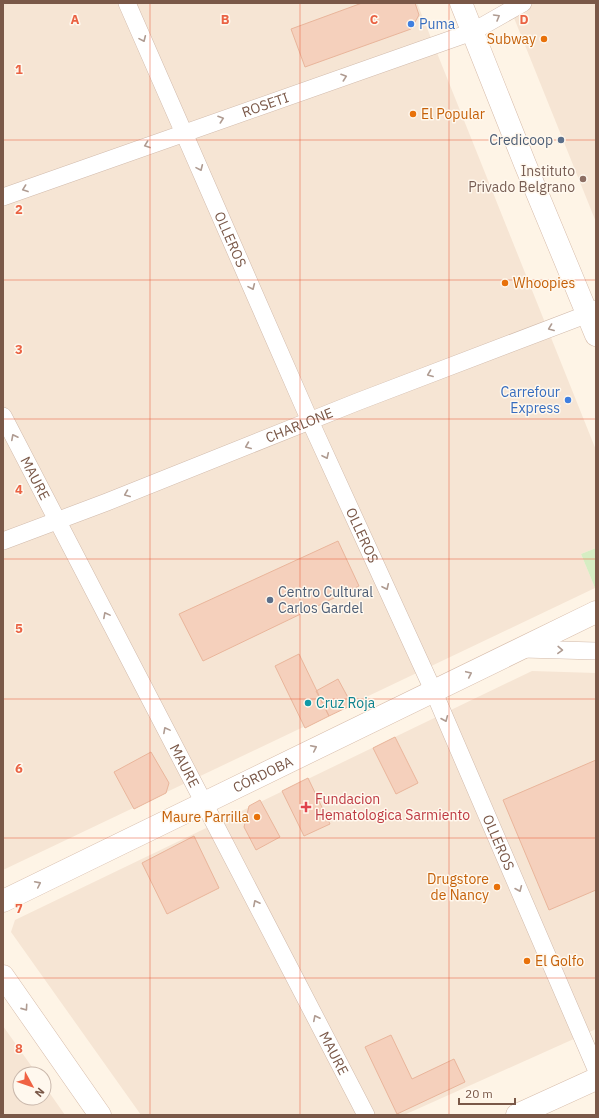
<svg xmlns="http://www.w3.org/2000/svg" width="599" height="1118" viewBox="0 0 599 1118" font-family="'IBM Plex Sans',sans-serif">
<rect width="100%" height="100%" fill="#fef4e6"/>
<path fill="#f6e5d4" d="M 3,3 L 417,3 L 596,450 L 596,548 L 581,554 L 595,588 L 3,870 Z
M 508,3 L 596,3 L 596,222 Z
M 532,671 L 596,673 L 596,1029 L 404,1115 L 141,1115 L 11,932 L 15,920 Z
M 3,1026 L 37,1074 L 20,1074 L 20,1098 L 44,1098 L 44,1085 L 65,1115 L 3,1115 Z"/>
<path fill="#d6edc3" d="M 596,548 L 596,587 L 595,588 L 581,554 Z"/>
<path fill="#f5d0bc" stroke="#e9b59b" d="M 362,3 L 415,3 L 419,15 L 411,29 L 305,67 L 291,29 Z
M 338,541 L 359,586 L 203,661 L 179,614 Z
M 299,654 L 329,716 L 305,728 L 275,666 Z
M 338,679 L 352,705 L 329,716 L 316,691 Z
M 395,737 L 418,783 L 396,794 L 373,748 Z
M 151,752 L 169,783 L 166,793 L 134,809 L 114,772 Z
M 596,760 L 596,890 L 549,910 L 503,800 Z
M 308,778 L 330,824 L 304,836 L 282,791 Z
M 260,800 L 280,837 L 256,850 L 244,827 L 249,806 Z
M 194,836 L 219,888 L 167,914 L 142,863 Z
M 391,1035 L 412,1079 L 454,1059 L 465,1082 L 397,1114 L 365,1047 Z"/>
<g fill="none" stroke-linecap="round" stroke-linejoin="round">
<g stroke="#d1baab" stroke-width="18">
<g id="street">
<path id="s1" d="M 127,3 L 310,421 L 433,690 L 596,1069"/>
<path id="s2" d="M 3,197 L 472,32 L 523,3"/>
<path id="s3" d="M 3,416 L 366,1115"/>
<path id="s4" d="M 3,541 L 107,502 L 357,402 L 588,314 L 596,309"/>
<path d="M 523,649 L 596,651"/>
</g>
</g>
<g stroke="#d7bcaa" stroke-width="23">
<g id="secondary">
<path d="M 461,3 L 525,164 L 596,335"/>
<path id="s5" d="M 3,901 L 596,612"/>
<path d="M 3,976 L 100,1115"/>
<path d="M 517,1115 L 596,1079"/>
</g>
</g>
<use href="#street" stroke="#fff" stroke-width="17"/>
<use href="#secondary" stroke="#fff" stroke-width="22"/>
</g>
<defs><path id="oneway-chevron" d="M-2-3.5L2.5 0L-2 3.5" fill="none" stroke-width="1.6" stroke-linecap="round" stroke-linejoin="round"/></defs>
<g stroke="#af9b91">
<use href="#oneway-chevron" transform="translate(497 17) rotate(-30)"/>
<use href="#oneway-chevron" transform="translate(143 39) rotate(66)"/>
<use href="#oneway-chevron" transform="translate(344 77) rotate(-19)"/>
<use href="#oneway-chevron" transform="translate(221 119) rotate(-19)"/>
<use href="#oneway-chevron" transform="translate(147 145) rotate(160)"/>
<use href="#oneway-chevron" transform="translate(200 168) rotate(66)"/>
<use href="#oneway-chevron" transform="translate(25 189) rotate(160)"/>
<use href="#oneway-chevron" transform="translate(252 287) rotate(66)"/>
<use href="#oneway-chevron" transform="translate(551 328) rotate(159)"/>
<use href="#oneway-chevron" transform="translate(430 374) rotate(159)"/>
<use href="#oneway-chevron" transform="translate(14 437) rotate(-117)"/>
<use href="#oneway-chevron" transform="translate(248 446) rotate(158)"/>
<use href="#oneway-chevron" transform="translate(326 456) rotate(65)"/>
<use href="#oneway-chevron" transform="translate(127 494) rotate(158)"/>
<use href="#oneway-chevron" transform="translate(386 587) rotate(65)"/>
<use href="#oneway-chevron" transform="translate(106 615) rotate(-118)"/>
<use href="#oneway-chevron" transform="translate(560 650) rotate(2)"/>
<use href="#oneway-chevron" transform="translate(469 674) rotate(-25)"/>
<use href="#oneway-chevron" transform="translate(445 719) rotate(67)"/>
<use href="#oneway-chevron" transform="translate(166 730) rotate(-118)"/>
<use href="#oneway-chevron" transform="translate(314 748) rotate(-26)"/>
<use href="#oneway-chevron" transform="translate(38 884) rotate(-26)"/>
<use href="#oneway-chevron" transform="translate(519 889) rotate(67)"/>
<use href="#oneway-chevron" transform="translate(256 903) rotate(-117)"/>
<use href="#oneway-chevron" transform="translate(25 1008) rotate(55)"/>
<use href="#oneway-chevron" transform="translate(316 1018) rotate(-117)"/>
</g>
<path fill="none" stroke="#ea6243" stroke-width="1" stroke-opacity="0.55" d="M 150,3 L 150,1115M 300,3 L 300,1115M 449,3 L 449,1115M 3,140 L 596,140M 3,280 L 596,280M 3,419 L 596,419M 3,559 L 596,559M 3,699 L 596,699M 3,838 L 596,838M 3,978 L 596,978"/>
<g fill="#3f7fe0" stroke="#fff8ee" stroke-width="1.5">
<circle cx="411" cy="24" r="4"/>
<circle cx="568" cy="400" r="4"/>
</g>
<g fill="#e8710a" stroke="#fff8ee" stroke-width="1.5">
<circle cx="544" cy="39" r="4"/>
<circle cx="413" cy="114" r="4"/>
<circle cx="505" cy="283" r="4"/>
<circle cx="257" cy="817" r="4"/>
<circle cx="497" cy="887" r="4"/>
<circle cx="527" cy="961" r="4"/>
</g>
<g fill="#5c6f8a" stroke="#fff8ee" stroke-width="1.5">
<circle cx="561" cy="140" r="4"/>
<circle cx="270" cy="600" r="4"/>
</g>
<circle fill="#8d6e63" stroke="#fff8ee" stroke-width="1.5" cx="583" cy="179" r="4"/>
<circle fill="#0f9aa8" stroke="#fff8ee" stroke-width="1.5" cx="308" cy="703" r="4"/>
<path fill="#e0444e" stroke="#fff8ee" stroke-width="1.5" d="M304 801h4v4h4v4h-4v4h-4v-4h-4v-4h4z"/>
<g text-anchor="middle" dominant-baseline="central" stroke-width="3" stroke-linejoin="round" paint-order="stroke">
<g font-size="14" fill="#366cbe" stroke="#fff8ee" text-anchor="start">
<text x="419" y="24">Puma</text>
<text x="560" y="392" text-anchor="end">Carrefour<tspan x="560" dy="16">Express</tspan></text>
</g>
<g font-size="14" fill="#c56008" stroke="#fff8ee" text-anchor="end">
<text x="536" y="39">Subway</text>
<text x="421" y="114" text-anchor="start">El Popular</text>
<text x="513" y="283" text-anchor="start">Whoopies</text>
<text x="249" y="817">Maure Parrilla</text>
<text x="489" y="879">Drugstore<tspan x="489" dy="16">de Nancy</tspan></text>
<text x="535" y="961" text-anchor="start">El Golfo</text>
</g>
<g font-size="14" fill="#7a5848" stroke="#fff8ee">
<text stroke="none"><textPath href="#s2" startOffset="278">ROSETI</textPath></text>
<text stroke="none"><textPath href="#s1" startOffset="258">OLLEROS</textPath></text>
<text stroke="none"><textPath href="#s4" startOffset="318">CHARLONE</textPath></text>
<text stroke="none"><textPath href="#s3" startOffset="70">MAURE</textPath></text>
<text stroke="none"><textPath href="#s1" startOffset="582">OLLEROS</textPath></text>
<text stroke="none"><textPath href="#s3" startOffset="394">MAURE</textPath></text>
<text stroke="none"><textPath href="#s5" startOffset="289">CÓRDOBA</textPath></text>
<text stroke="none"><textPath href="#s1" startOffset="918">OLLEROS</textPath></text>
<text stroke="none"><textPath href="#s3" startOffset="718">MAURE</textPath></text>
</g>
<g font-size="14" fill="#4e5e75" stroke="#fff8ee" text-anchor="end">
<text x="553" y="140">Credicoop</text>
<text x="278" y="592" text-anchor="start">Centro Cultural<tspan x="278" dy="16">Carlos Gardel</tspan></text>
</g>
<g font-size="14" fill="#785e54" stroke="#fff8ee" text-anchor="end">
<text x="575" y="171">Instituto<tspan x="575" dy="16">Privado Belgrano</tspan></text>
</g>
<g font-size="14" fill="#0d838f" stroke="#fff8ee" text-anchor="start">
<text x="316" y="703">Cruz Roja</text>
</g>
<g font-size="14" fill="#be3a42" stroke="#fff8ee" text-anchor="start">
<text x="315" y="799">Fundacion<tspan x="315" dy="16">Hematologica Sarmiento</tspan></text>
</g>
</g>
<g font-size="13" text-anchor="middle" font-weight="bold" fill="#ea6243" stroke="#fff8ee" stroke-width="3" stroke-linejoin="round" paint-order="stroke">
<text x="75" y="24">A</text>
<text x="225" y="24">B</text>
<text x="374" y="24">C</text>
<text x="524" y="24">D</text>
<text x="19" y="74">1</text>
<text x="19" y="214">2</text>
<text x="19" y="354">3</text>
<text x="19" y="494">4</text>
<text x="19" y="633">5</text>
<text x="19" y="773">6</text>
<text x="19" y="913">7</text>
<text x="19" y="1053">8</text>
</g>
<rect width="599" height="1118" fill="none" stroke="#7a5848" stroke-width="8"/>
<g transform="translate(32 1086) rotate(130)"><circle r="19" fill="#fff8ee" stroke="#cab8ac"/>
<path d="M0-3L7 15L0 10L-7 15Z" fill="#f06243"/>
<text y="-6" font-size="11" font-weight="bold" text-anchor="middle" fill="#7a5848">N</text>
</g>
<path d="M459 1098v6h56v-6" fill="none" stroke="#7a5848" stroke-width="2"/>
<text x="465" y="1098" font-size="12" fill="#7a5848" stroke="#fff8ee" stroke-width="3" paint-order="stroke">20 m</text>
</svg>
